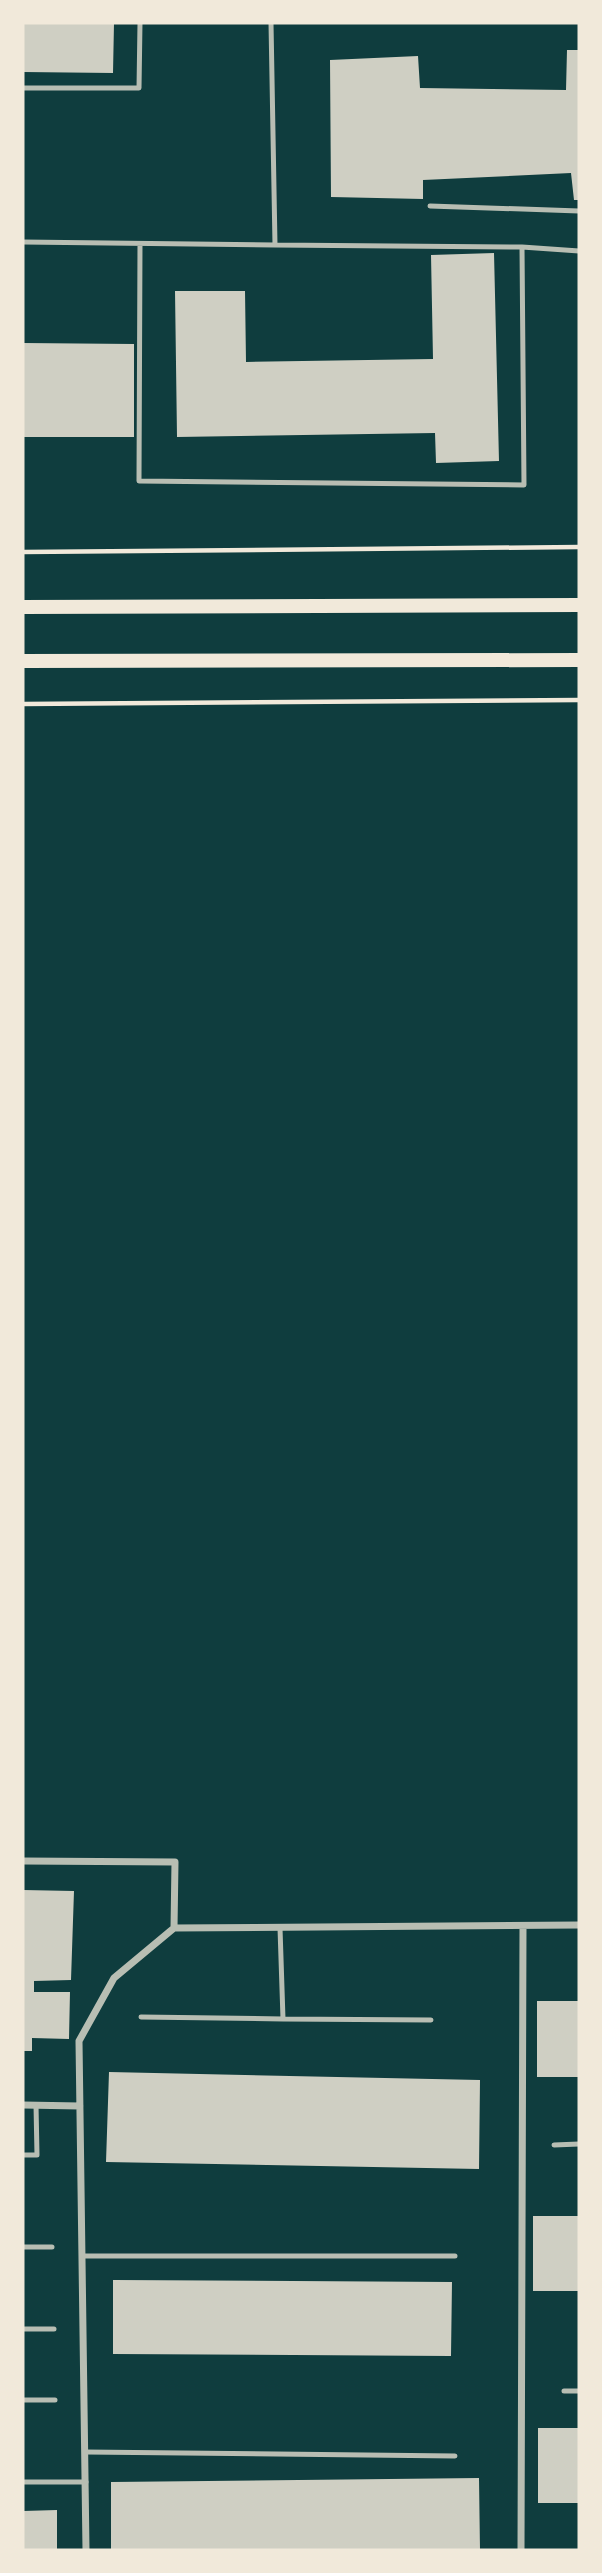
<svg xmlns="http://www.w3.org/2000/svg" width="602" height="2573" viewBox="0 0 602 2573" font-family="Commissioner,sans-serif">
<rect width="100%" height="100%" fill="#0f3d3e"/>
<path fill="#cfcfc3" d="M 23,23 L 114,23 L 113,73 L 23,72 Z
M 567,50 L 579,50 L 579,200 L 574,200 L 571,173 L 423,180 L 423,199 L 331,197 L 330,60 L 418,56 L 420,88 L 566,90 Z
M 494,253 L 499,461 L 436,463 L 435,433 L 177,437 L 175,291 L 245,291 L 246,362 L 433,359 L 431,255 Z
M 23,343 L 134,344 L 134,437 L 23,437 Z
M 23,1890 L 74,1891 L 71,1980 L 34,1981 L 34,1992 L 70,1992 L 69,2039 L 32,2038 L 32,2051 L 23,2051 Z
M 537,2001 L 579,2001 L 579,2077 L 537,2077 Z
M 109,2072 L 480,2080 L 479,2169 L 106,2162 Z
M 533,2216 L 579,2216 L 579,2291 L 533,2291 Z
M 113,2280 L 452,2282 L 451,2356 L 113,2354 Z
M 538,2428 L 579,2428 L 579,2503 L 538,2503 Z
M 479,2478 L 480,2550 L 111,2550 L 111,2482 Z
M 57,2510 L 57,2550 L 23,2550 L 23,2511 Z"/>
<g fill="none" stroke-linecap="round" stroke-linejoin="round">
<path stroke="#f1e9da" stroke-width="4.5" d="M 23,552 L 579,547
M 23,704 L 579,700"/>
<path stroke="#b8beb3" stroke-width="5" d="M 23,88 L 139,88 L 140,23
M 430,206 L 579,211
M 23,242 L 275,245 L 271,23
M 140,244 L 139,481 L 524,485 L 522,247
M 275,245 L 522,247 L 579,251
M 141,2017 L 283,2019 L 280,1928
M 283,2019 L 431,2020
M 554,2145 L 579,2144
M 23,2155 L 37,2155 L 36,2105
M 23,2247 L 52,2247
M 82,2256 L 455,2256
M 23,2329 L 54,2329
M 564,2391 L 579,2391
M 23,2400 L 55,2400
M 86,2452 L 455,2456
M 23,2482 L 86,2482"/>
<path stroke="#b8beb3" stroke-width="7" d="M 23,1861 L 175,1862 L 174,1928
M 23,2105 L 80,2106
M 86,2550 L 79,2041 L 114,1978 L 174,1928 L 579,1925
M 521,2550 L 523,1927"/>
<path stroke="#f1e9da" stroke-width="14" d="M 23,607 L 579,605
M 23,661 L 579,660"/>
</g>
<rect width="602" height="2573" fill="none" stroke="#f1e9da" stroke-width="49"/>
</svg>
